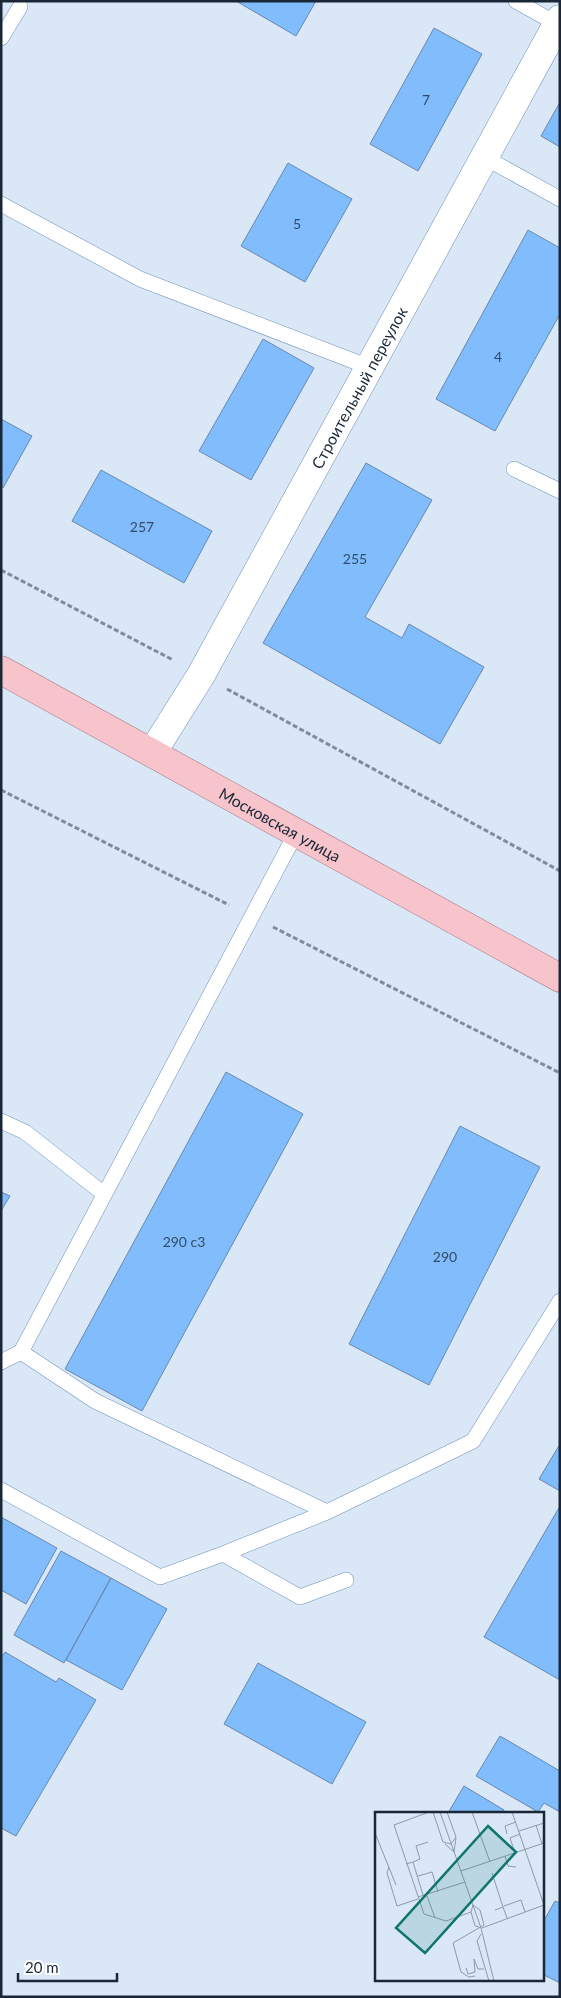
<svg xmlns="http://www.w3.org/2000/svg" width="561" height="1998" viewBox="0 0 561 1998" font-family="Lato,sans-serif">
<rect width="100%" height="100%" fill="#d9e7f7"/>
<path fill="#81bcfd" stroke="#6889ad" d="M 236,1 L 316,1 L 296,36 Z
M 434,28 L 482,54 L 418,171 L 370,144 Z
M 560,102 L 560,147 L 541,136 Z
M 288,163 L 352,199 L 305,282 L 241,246 Z
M 528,230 L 560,248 L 560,314 L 495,431 L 436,399 Z
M 263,339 L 314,368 L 251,480 L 199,451 Z
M 1,419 L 32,436 L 3,488 L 1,487 Z
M 366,463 L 432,500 L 365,617 L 402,638 L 409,624 L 484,667 L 440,744 L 263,643 Z
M 101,470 L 212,531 L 184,583 L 72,521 Z
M 226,1072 L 303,1114 L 142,1411 L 65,1369 Z
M 460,1126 L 540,1167 L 429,1385 L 349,1344 Z
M 1,1192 L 10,1196 L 1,1211 Z
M 560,1444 L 560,1491 L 539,1479 Z
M 560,1506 L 560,1680 L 484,1637 Z
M 1,1517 L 57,1548 L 26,1604 L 1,1590 Z
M 61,1551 L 111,1578 L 64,1663 L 14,1635 Z
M 111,1578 L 167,1609 L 122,1690 L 66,1660 Z
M 5,1652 L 56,1682 L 59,1678 L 96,1700 L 16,1836 L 1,1828 L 1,1658 Z
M 258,1663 L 366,1722 L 332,1784 L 224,1724 Z
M 500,1736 L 560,1771 L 560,1812 L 544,1803 L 538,1812 L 476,1776 Z
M 464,1786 L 504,1810 L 503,1813 L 448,1813 Z
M 555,1901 L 560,1903 L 560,1983 L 542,1974 L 542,1924 Z"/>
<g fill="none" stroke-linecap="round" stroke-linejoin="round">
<g stroke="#7293b8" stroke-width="16">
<path id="lane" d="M 516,1 L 557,24
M 1,38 L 20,7
M 484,157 L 560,199
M 1,204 L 140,279 L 369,367
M 514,469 L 560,491
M 1,1121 L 25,1132 L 104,1194
M 21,1352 L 95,1401 L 327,1512
M 1,1362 L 21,1352 L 296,833
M 1,1490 L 160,1577 L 223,1554 L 327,1512 L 473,1441 L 560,1301
M 223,1554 L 300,1597 L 346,1580"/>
</g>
<g stroke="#7293b8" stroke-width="29">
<g id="street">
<path id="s1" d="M 152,753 L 201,675 L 560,19"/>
</g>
</g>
<g stroke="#a77480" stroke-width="29">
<g id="primary">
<path id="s2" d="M 1,670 L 560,978"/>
</g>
</g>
<path stroke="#7e8c9c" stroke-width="3" stroke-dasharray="5 2.5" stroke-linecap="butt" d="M 1,570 L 173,660
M 227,689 L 560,871
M 1,790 L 229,905
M 273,927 L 560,1073"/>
<use href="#lane" stroke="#fff" stroke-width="15"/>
<use href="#street" stroke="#fff" stroke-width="28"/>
<use href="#primary" stroke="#f8c4cb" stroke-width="28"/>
</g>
<g text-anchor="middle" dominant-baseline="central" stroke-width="4" stroke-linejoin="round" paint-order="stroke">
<g font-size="14" fill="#334c68">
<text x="426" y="99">7</text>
<text x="297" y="223">5</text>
<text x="498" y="356">4</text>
<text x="142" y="526">257</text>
<text x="355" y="558">255</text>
<text x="184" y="1241">290 с3</text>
<text x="445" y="1256">290</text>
</g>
<g font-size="16" fill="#192736" stroke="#fff">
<text stroke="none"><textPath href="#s1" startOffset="420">Строительный переулок</textPath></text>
<text stroke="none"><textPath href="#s2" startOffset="319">Московская улица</textPath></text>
</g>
</g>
<g transform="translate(375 1812)">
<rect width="169" height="169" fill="#d9e7f7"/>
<path fill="none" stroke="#8c9aaa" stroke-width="1" d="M 54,0 L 19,13 L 49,102 L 71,109 L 96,100M 58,0 L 68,30 L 76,32 L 81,25 L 72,0M 65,0 L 106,116 L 119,169M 97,0 L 115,50M 137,0 L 169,93M 161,13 L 167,32M 144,19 L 169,11M 0,21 L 21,73M 132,22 L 130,14 L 141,10M 70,32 L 79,40 L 81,26M 140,41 L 135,26 L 145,22M 130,44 L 133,54 L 141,55M 38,50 L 45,47 L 41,34 L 53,30M 31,52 L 38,50 L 48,83M 14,55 L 12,61 L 22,94 L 43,87M 86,59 L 169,31M 117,61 L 128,95M 43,64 L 57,60 L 63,80M 52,84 L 60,106M 43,85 L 90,70M 129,94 L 146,88 L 150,100M 120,98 L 128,95 L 132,106M 107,116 L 169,93M 106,122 L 102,129 L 114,169M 91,156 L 93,162 L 100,160 L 99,147 L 103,157 L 109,157M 100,164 L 94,165 L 86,160 L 78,131 L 109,113 L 105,98 L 98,93 L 96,100 L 100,114 L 104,115"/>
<path fill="#0f766e" fill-opacity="0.15" stroke="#0f766e" stroke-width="2.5" d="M 113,14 L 141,40 L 50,141 L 21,116 Z"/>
<rect width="169" height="169" fill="none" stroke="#192736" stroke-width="2.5"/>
</g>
<rect width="561" height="1998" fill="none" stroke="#192736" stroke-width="5"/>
<path d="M18 1973v8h99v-8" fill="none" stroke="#192736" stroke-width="2.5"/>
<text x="25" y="1973" font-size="15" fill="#192736" stroke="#ffffff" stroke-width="4" paint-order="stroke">20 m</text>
</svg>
